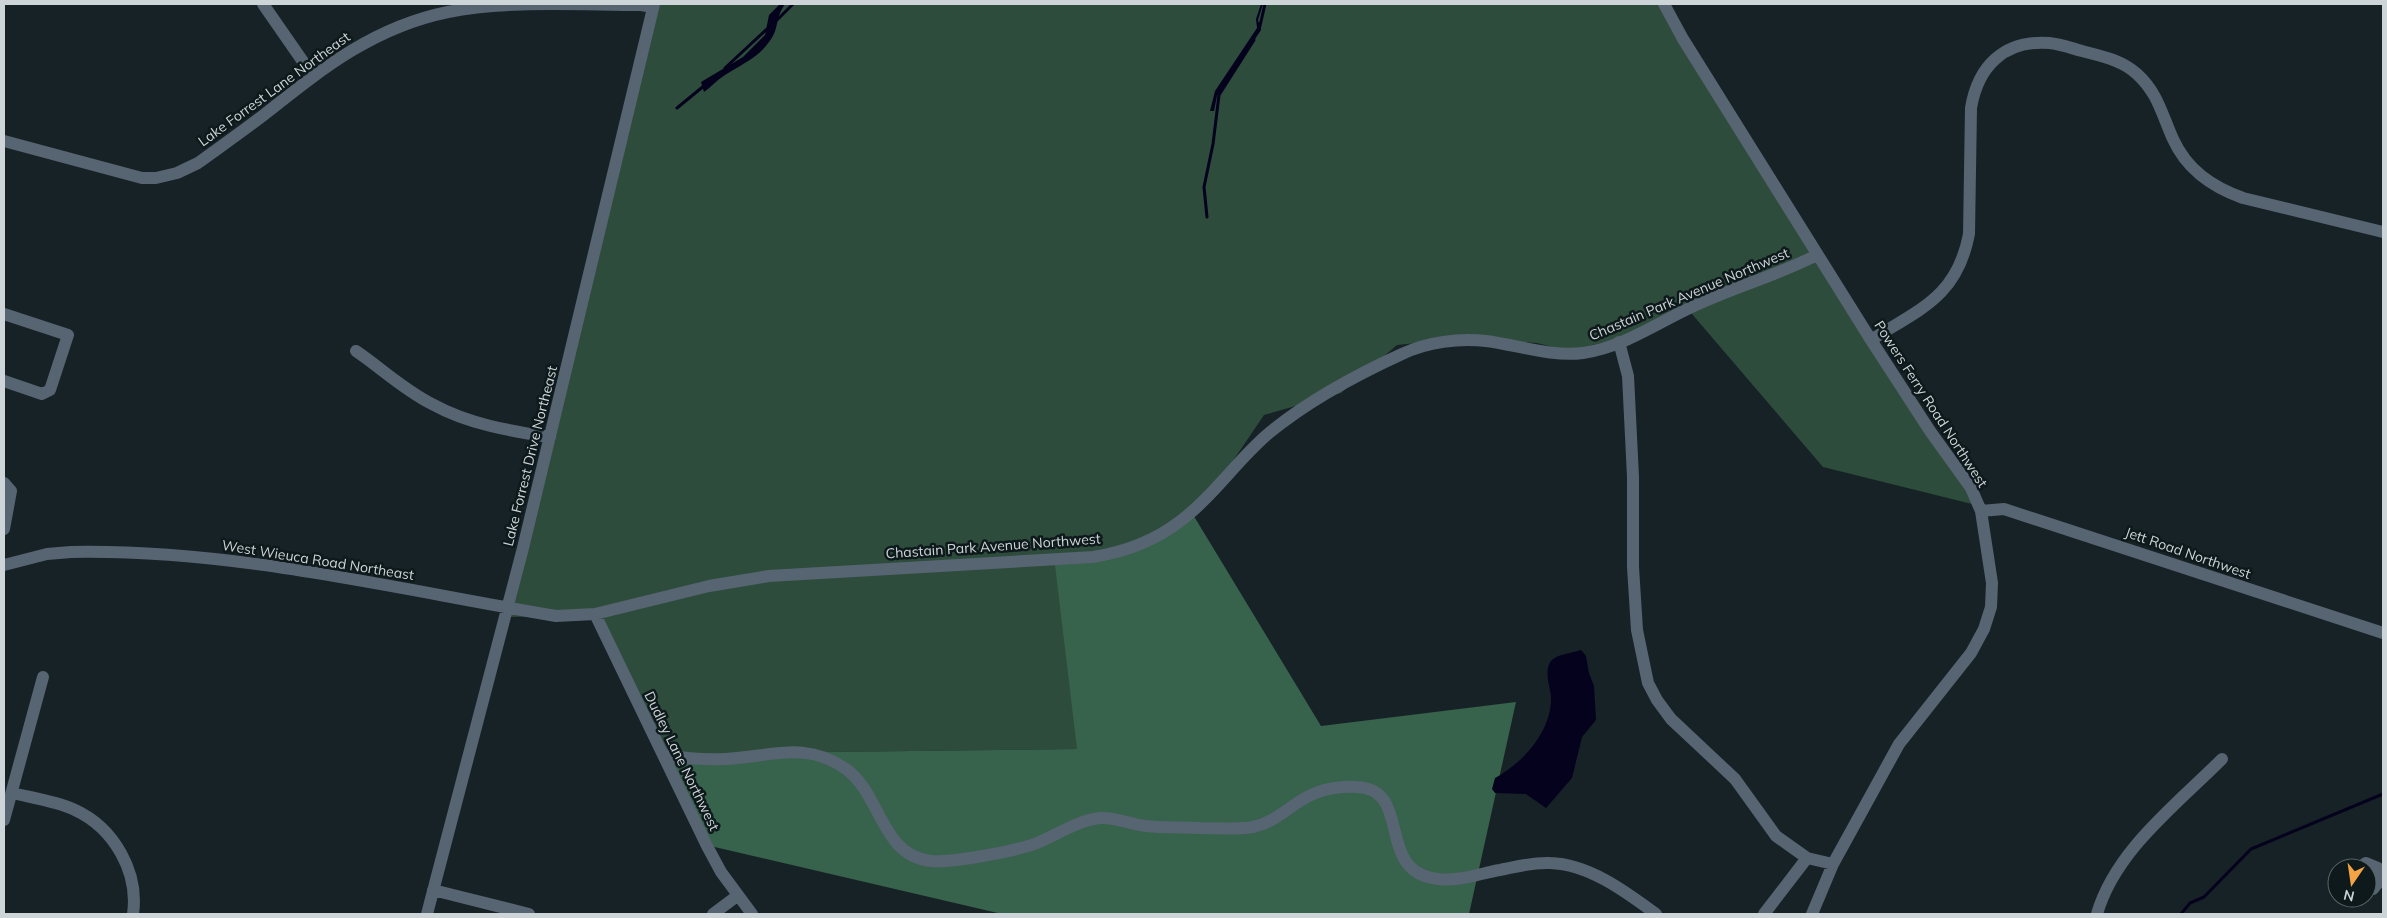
<svg xmlns="http://www.w3.org/2000/svg" width="2387" height="918" viewBox="0 0 2387 918" font-family="Mulish,sans-serif">
<rect width="100%" height="100%" fill="#172226"/>
<path fill="#2e4c3c" d="M 655,4 L 1666,4 L 1980,506 L 1823,467 L 1686,307 L 1616,339 L 1569,351 L 1537,343 L 1466,338 L 1397,345 L 1341,393 L 1264,415 L 1205,502 L 1192,513 L 1077,749 L 667,754 L 598,615 L 508,617 Z"/>
<path fill="#37624b" d="M 1192,513 L 1321,726 L 1516,702 L 1469,914 L 1002,914 L 706,845 L 667,754 L 1077,749 L 1055,565 L 1109,559 Z"/>
<path fill="#05021d" d="M 780,4 L 785,4 C 774,20 780,28 769,42 C 758,58 740,65 725,75 C 717,80 711,87 704,92 L 701,82 L 743,57 L 765,35 L 769,15 Z
M 1261,4 L 1263,4 L 1258,20 L 1261,30 L 1217,96 L 1214,111 L 1210,111 L 1215,91 L 1257,28 L 1256,19 Z
M 1581,650 L 1586,656 L 1589,673 L 1594,686 L 1596,720 L 1582,737 L 1572,778 L 1546,808 L 1526,794 L 1495,793 L 1492,789 L 1495,778 C 1523,763 1552,731 1551,697 C 1550,686 1543,669 1552,660 C 1558,654 1573,653 1581,650 Z"/>
<g fill="none" stroke-linecap="round" stroke-linejoin="round">
<path stroke="#05021d" stroke-width="3" d="M 775,22 L 793,4
M 1259,30 L 1265,4
M 725,68 L 768,28
M 677,108 L 705,85
M 1207,217 L 1204,187 L 1213,144 L 1219,95 L 1254,40
M 2181,914 L 2190,903 L 2204,897 L 2251,849 L 2383,794"/>
<path stroke="#576472" stroke-width="12" d="M 263,4 L 313,76
M 1664,4 L 1683,39 L 1871,340 L 1930,431 L 1971,488 L 1981,511 L 1992,583 L 1991,607 L 1984,629 L 1971,653 L 1899,744 L 1833,864 L 1812,914
M 4,141 L 142,178 L 156,178 L 177,173 L 198,163 C 220,147 243,131 265,114 C 323,68 374,27 448,12 C 508,0 580,5 641,5 L 653,7
M 4,314 L 68,335 L 50,390 L 42,394 L 4,381
M 1871,340 C 1920,309 1957,297 1969,234 L 1971,108 C 1978,66 2004,40 2049,43 C 2060,44 2071,48 2082,51 C 2101,56 2122,60 2137,74 C 2158,93 2162,115 2173,139 C 2187,170 2212,187 2243,198 L 2383,232
M 1619,342 L 1628,376 L 1633,477 L 1633,567 L 1637,630 L 1648,683 L 1657,700 L 1671,719 L 1735,779 L 1776,836 L 1807,858
M 356,351 C 381,368 404,390 432,404 C 468,424 510,431 550,437
M 4,483 L 11,491 L 4,529
M 1981,511 L 2004,509 L 2383,633
M 4,565 L 47,554 L 71,552 C 235,549 395,589 556,616 L 595,614 L 709,586 L 769,576 L 1093,557 C 1124,552 1153,542 1179,522 C 1212,498 1237,460 1269,433 C 1308,401 1356,375 1402,354 C 1427,342 1459,338 1486,341 C 1518,345 1550,357 1583,353 C 1626,347 1664,318 1703,302 C 1741,285 1780,274 1817,255
M 595,614 L 707,846 L 721,872 L 752,914
M 663,755 C 683,758 704,760 725,759 C 770,757 805,740 846,769 C 881,794 881,856 931,861 C 952,863 1016,851 1037,843 C 1057,835 1078,820 1100,818 C 1116,817 1129,824 1145,826 C 1163,828 1183,827 1201,828 C 1218,828 1236,830 1253,827 C 1274,823 1288,807 1307,797 C 1321,789 1340,786 1356,787 C 1414,788 1374,873 1438,879 C 1458,882 1481,873 1500,870 C 1516,867 1533,862 1550,863 C 1589,864 1626,892 1656,914
M 12,793 C 33,798 56,801 75,810 C 114,828 139,872 133,914
M 4,820 L 43,677
M 1807,858 L 1833,864
M 2359,868 L 2366,863 L 2378,868 L 2381,879 L 2373,889
M 433,890 L 529,914
M 427,914 L 523,548 L 654,4
M 713,914 L 737,896
M 1764,914 L 1807,858
M 2097,914 C 2115,851 2176,805 2222,759"/>
</g>
<g text-anchor="middle" dominant-baseline="central" stroke-width="5" stroke-linejoin="round" paint-order="stroke">
<g font-size="14" fill="#ced5d8" stroke="#0e191c">
<text transform="translate(274 89) rotate(-36)">Lake Forrest Lane Northeast</text>
<text transform="translate(1689 294) rotate(-23)">Chastain Park Avenue Northwest</text>
<text transform="translate(1931 404) rotate(57)">Powers Ferry Road Northwest</text>
<text transform="translate(530 456) rotate(-76)">Lake Forrest Drive Northeast</text>
<text transform="translate(993 546) rotate(-4)">Chastain Park Avenue Northwest</text>
<text transform="translate(2188 553) rotate(19)">Jett Road Northwest</text>
<text transform="translate(318 560) rotate(9)">West Wieuca Road Northeast</text>
<text transform="translate(682 761) rotate(64)">Dudley Lane Northwest</text>
</g>
</g>
<rect width="2387" height="918" fill="none" stroke="#ced5d8" stroke-width="10"/>
<g transform="translate(2352 883) rotate(193)"><circle r="24" fill="#0e191c" stroke="#5b6467"/>
<path d="M0-4L9 19L0 12L-9 19Z" fill="#f4a444"/>
<text y="-8" font-size="14" font-weight="bold" text-anchor="middle" fill="#ced5d8">N</text>
</g>
</svg>
